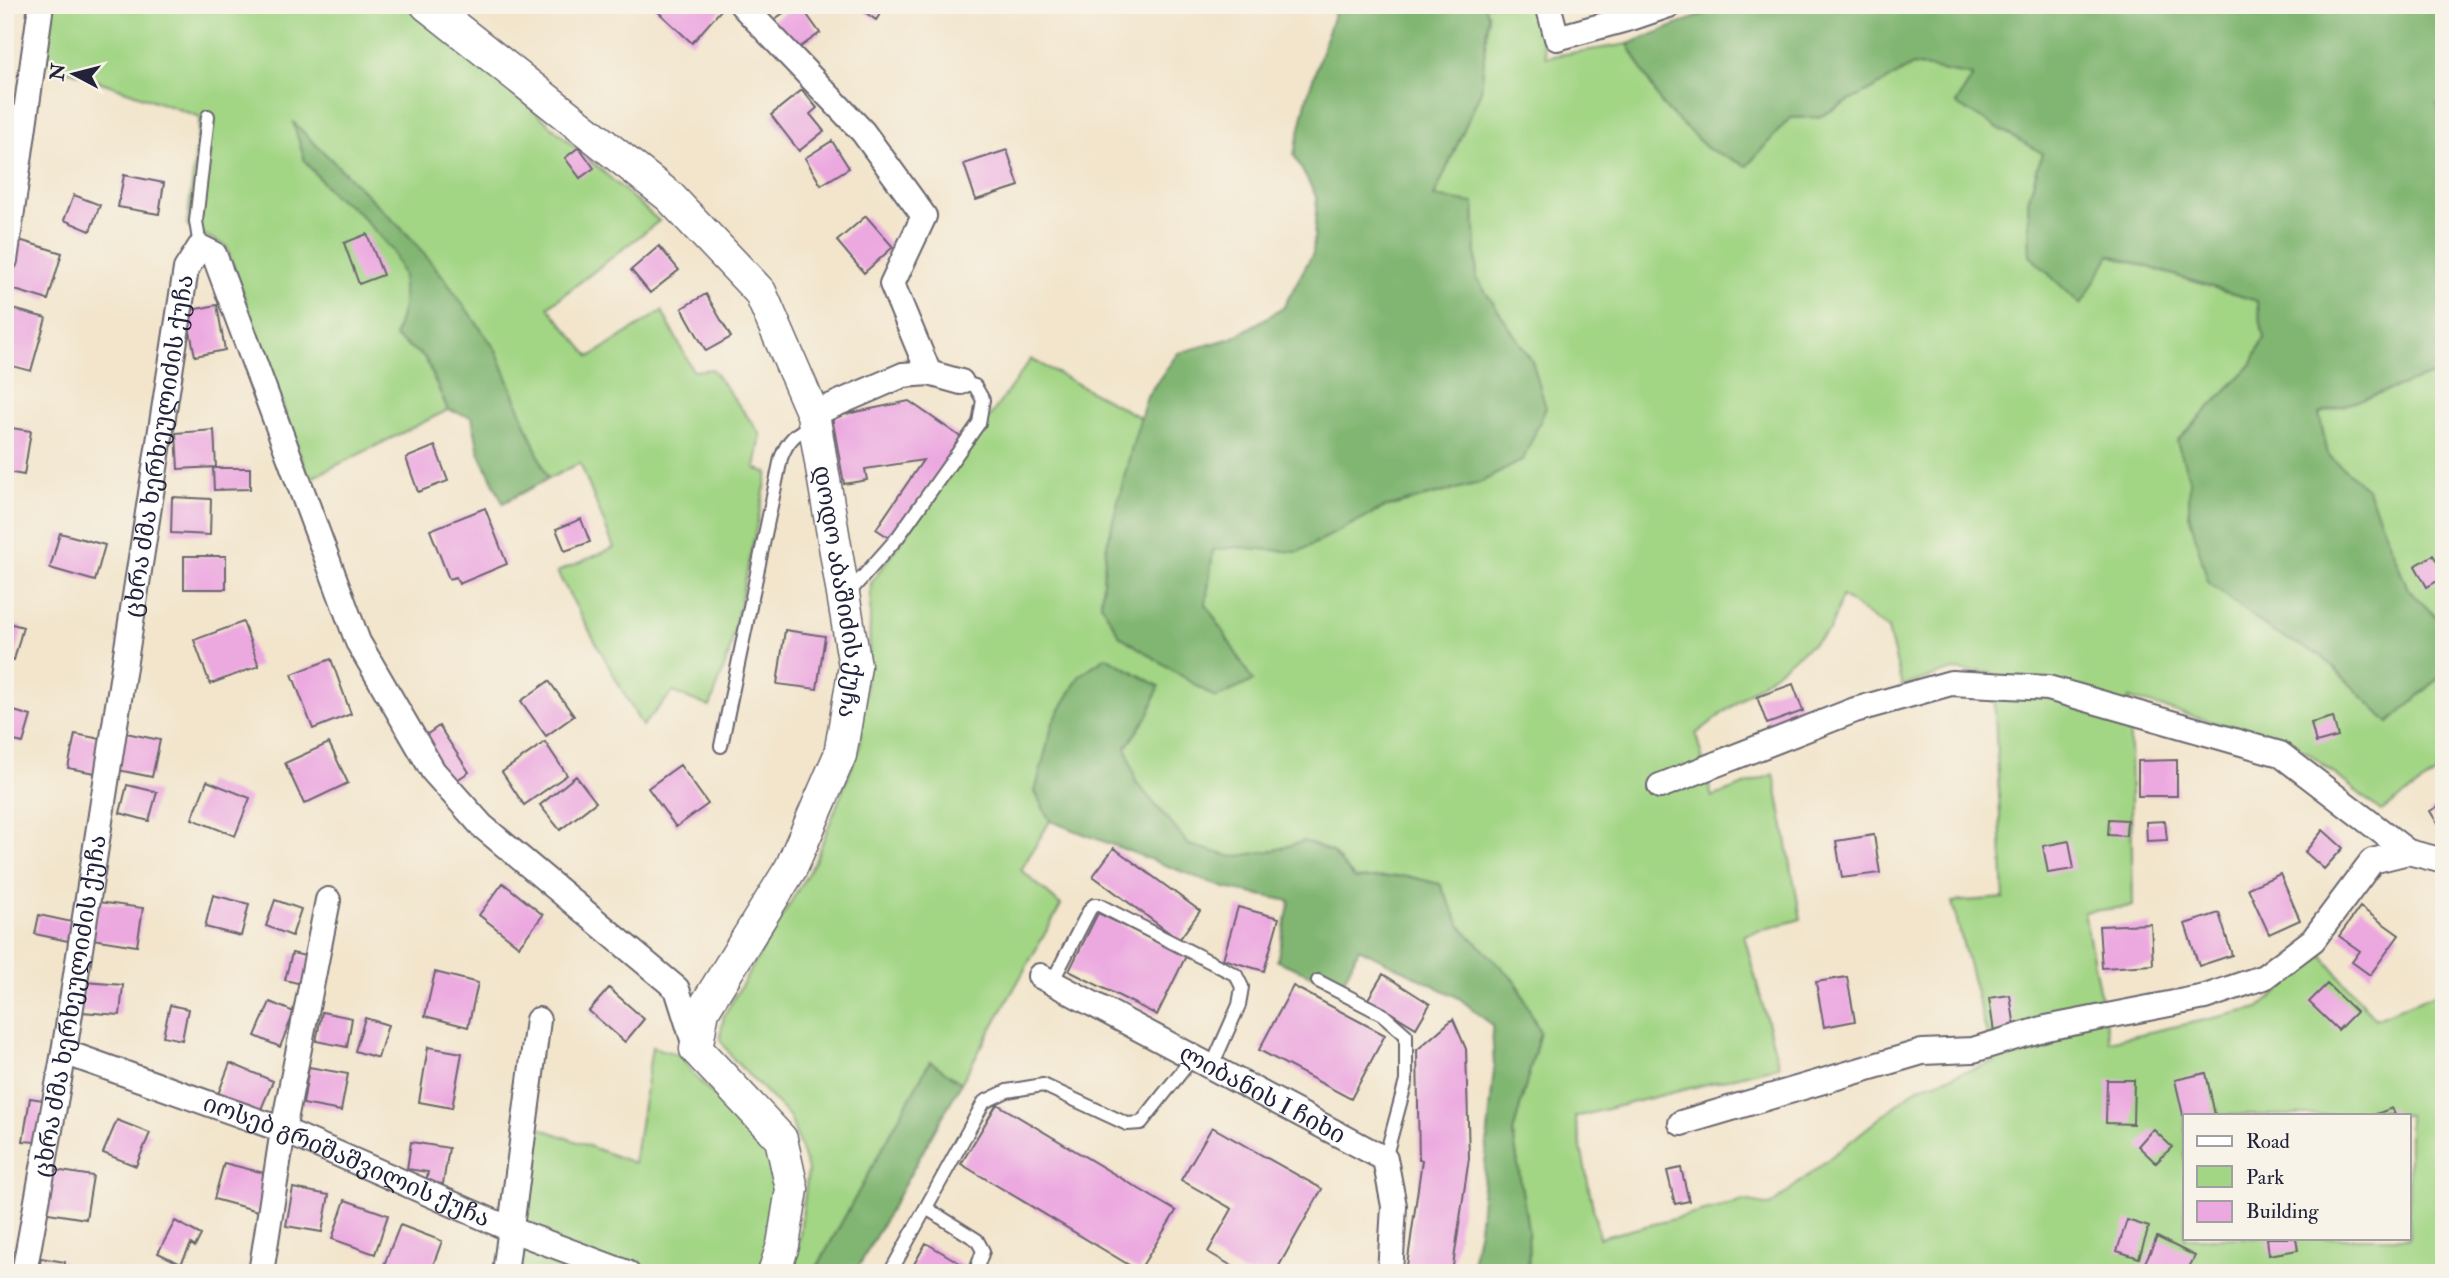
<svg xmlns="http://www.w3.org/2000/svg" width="2449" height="1278" viewBox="0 0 2449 1278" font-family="'IM FELL Double Pica','Noto Serif Georgian',serif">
<rect width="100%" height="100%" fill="#f7f3e8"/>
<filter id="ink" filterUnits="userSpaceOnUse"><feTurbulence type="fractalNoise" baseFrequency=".0143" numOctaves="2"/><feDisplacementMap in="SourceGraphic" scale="14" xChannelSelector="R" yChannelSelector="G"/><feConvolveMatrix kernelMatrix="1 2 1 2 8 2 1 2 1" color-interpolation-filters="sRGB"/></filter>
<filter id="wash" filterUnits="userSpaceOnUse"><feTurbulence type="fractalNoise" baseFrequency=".00686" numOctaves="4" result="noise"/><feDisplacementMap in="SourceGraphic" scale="28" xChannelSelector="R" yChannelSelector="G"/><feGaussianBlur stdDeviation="1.57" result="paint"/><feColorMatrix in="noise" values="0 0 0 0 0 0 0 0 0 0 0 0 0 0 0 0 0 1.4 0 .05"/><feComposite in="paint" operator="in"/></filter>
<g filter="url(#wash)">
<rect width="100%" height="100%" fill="#f2e5cc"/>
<path fill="#a2d584" stroke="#627c60" stroke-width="2" fill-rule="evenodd" d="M 53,5 L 142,5 L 150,8 L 146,5 L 403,5 L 465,50 L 659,221 L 548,307 L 590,357 L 662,311 L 693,371 L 712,369 L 761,435 L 755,468 L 768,473 L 729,654 L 710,707 L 673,692 L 642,726 L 557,572 L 614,548 L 580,463 L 548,479 L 496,350 L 441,274 L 408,235 L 294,124 L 305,161 L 332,194 L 357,211 L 393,251 L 403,276 L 403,307 L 395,337 L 425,358 L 448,410 L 309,479 L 226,246 L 187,226 L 200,117 L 45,62 Z
M 1484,5 L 1534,5 L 1546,57 L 1628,44 L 1662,105 L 1708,149 L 1790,118 L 1819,117 L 1869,91 L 1913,65 L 1973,76 L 1956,104 L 2042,153 L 2028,201 L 2081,304 L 2109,255 L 2257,301 L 2264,338 L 2251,365 L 2177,441 L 2189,478 L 2189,514 L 2273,632 L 2322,656 L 2389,723 L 2444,673 L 2444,769 L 2381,811 L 2307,752 L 2269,738 L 2129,698 L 2133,906 L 2084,912 L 2109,1041 L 2259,1008 L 2322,955 L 2375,1019 L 2444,990 L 2444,1273 L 1529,1273 L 1528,1229 L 1513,1133 L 1540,1032 L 1516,982 L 1461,927 L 1440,884 L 1407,876 L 1355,879 L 1332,852 L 1304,841 L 1275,850 L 1233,857 L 1189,845 L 1136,782 L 1126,747 L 1149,714 L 1035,792 L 1050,821 L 1021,870 L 1061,905 L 961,1083 L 930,1062 L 814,1273 L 790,1273 L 798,1249 L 808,1170 L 790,1117 L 734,1060 L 720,1039 L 724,1015 L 815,861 L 859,749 L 869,656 L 871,583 L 1031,359 L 1141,418 L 1106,549 L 1101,604 L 1206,604 L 1213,550 L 1236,547 L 1298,552 L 1383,508 L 1479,483 L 1523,460 L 1532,361 L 1477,279 L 1474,204 L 1433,198 L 1481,91 L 1488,15 ZM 1842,596 L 1888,629 L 1902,686 L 1953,670 L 1993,673 L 2004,898 L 1952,902 L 1994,1062 L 1917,1088 L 1770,1206 L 1744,1201 L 1599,1238 L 1575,1117 L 1779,1066 L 1744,935 L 1801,919 L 1774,774 L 1712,797 L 1696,734 L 1830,630 ZM 2185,1115 L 2409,1115 L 2409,1238 L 2185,1238 Z
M 2444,371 L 2444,625 L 2408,589 L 2368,490 L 2328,455 L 2319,413 Z
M 652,1047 L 680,1055 L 693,1074 L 772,1155 L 778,1182 L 773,1232 L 761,1273 L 515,1273 L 535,1126 L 634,1163 Z"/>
<path fill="#81b672" stroke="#526c56" stroke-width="2" d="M 1337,5 L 1484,5 L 1488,15 L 1481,91 L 1434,197 L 1474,203 L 1477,279 L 1532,361 L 1546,408 L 1523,460 L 1479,483 L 1383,508 L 1298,552 L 1236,547 L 1213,550 L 1206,604 L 1253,681 L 1216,698 L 1120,636 L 1101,604 L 1106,549 L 1131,450 L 1147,396 L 1178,353 L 1232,338 L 1283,308 L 1313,253 L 1317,198 L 1294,155 L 1307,97 Z
M 1727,5 L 2444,5 L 2444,100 L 2437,104 L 2444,130 L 2444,371 L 2319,414 L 2328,455 L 2368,490 L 2408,589 L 2444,625 L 2444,673 L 2389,723 L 2322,656 L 2273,632 L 2208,582 L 2189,514 L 2189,478 L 2177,441 L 2251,365 L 2264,338 L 2257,301 L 2110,255 L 2081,305 L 2030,256 L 2028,201 L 2042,153 L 1956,104 L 1973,76 L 1913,65 L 1869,91 L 1819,117 L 1790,118 L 1747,166 L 1708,149 L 1662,105 L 1628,44 Z
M 293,122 L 408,235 L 441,274 L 496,350 L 548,479 L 503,503 L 479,452 L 472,417 L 448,410 L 425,358 L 395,337 L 403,307 L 403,276 L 393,251 L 357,211 L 332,194 L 305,161 Z
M 1106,657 L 1159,686 L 1149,714 L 1126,747 L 1136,782 L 1189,845 L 1233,857 L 1275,850 L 1304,841 L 1332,852 L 1355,879 L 1407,876 L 1440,884 L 1461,927 L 1516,982 L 1540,1032 L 1513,1133 L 1528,1229 L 1529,1273 L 1470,1273 L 1479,1229 L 1494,1068 L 1492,1025 L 1459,998 L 1359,948 L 1341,987 L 1277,961 L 1290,901 L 1225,888 L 1050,821 L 1035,792 L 1053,722 L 1080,675 Z
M 930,1061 L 961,1083 L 855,1273 L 814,1273 Z"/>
<g id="blocks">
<path fill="#eca9e0" d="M 657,5 L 717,5 L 722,9 L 692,43 L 654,8 Z
M 795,5 L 800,5 L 820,33 L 793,52 L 772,21 Z
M 855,5 L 886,5 L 876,20 Z
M 802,90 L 817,108 L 810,114 L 824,131 L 799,151 L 771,115 Z
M 832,141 L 849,168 L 821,185 L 805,158 Z
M 579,147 L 594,168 L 580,178 L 565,158 Z
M 1007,150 L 1019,186 L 976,200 L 964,164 Z
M 124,175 L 164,183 L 159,214 L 118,207 Z
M 74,195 L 100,205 L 90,231 L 64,220 Z
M 866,216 L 893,247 L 864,273 L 837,241 Z
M 367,234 L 383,275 L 359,284 L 344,243 Z
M 19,240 L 62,253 L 48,300 L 5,287 Z
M 659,246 L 679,270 L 650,293 L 631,270 Z
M 706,294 L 731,337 L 706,351 L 682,308 Z
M 217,305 L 225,350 L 195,356 L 186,311 Z
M 13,309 L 46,318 L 31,371 L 5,364 L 5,337 Z
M 909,401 L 962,438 L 891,539 L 876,529 L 923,460 L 865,469 L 867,480 L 844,484 L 832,417 Z
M 5,427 L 31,431 L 24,475 L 7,472 L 9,465 L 5,464 Z
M 214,430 L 216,467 L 178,469 L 176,433 Z
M 435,446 L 448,481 L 418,492 L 406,458 Z
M 213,468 L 250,468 L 250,489 L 214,490 Z
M 172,497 L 211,499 L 210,535 L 171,533 Z
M 485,508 L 507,564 L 459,584 L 456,577 L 449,579 L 430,530 Z
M 581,519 L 590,542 L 565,551 L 556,529 Z
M 60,533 L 105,545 L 95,581 L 50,568 Z
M 2433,555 L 2444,572 L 2444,577 L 2427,587 L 2415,566 Z
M 184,556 L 226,556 L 226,589 L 184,589 Z
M 5,622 L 23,627 L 14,660 L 5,657 Z
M 243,622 L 259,666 L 210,684 L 194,640 Z
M 785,630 L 825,636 L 817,689 L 777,684 Z
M 331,659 L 351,714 L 313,729 L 292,674 Z
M 549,681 L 574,716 L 546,736 L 521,701 Z
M 1793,684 L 1803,711 L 1767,724 L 1757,697 Z
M 7,709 L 31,716 L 23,743 L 5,739 Z
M 2333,717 L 2338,737 L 2316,743 L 2311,723 Z
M 439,726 L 469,772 L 449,785 L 419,740 Z
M 126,733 L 160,740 L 152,777 L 118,770 Z
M 75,734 L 101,739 L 95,773 L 68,768 Z
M 545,742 L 567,775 L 524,805 L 502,772 Z
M 329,743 L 348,783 L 304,804 L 285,763 Z
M 2177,760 L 2177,796 L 2138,796 L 2138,761 Z
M 680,765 L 708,804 L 676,827 L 648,788 Z
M 576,776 L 596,802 L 560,830 L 540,805 Z
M 207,781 L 250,798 L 235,836 L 192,819 Z
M 127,785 L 157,792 L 149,821 L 120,813 Z
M 2444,803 L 2444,834 L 2430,811 Z
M 2109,819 L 2127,820 L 2126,836 L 2108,835 Z
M 2165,821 L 2167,840 L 2147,841 L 2146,822 Z
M 2323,830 L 2343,848 L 2324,869 L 2305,852 Z
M 1874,835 L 1880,873 L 1842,878 L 1836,841 Z
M 2069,841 L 2074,869 L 2048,873 L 2043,846 Z
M 1114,848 L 1200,911 L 1179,940 L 1093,876 Z
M 2280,874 L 2300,920 L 2269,934 L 2248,888 Z
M 503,883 L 543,915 L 519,946 L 479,915 Z
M 213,895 L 249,904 L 241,936 L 205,927 Z
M 275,900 L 301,909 L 292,936 L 266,926 Z
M 98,902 L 143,908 L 137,946 L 92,939 Z
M 1238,907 L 1279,918 L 1264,971 L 1223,959 Z
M 2360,907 L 2399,935 L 2370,975 L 2352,962 L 2360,951 L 2339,936 Z
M 1098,913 L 1186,956 L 1157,1015 L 1069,971 Z
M 2219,913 L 2232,955 L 2199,966 L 2185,924 Z
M 39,915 L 72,922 L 68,941 L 35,934 Z
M 2151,924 L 2153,965 L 2102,968 L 2099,926 Z
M 292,953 L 314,958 L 306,985 L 285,980 Z
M 435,972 L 478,983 L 468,1027 L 425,1016 Z
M 1383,974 L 1430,1004 L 1416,1028 L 1368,999 Z
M 1847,977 L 1855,1021 L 1824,1027 L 1816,982 Z
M 85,982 L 123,985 L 120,1015 L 82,1012 Z
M 2327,984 L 2356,1012 L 2338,1030 L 2309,1002 Z
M 1293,986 L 1385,1035 L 1351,1099 L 1259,1050 Z
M 609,988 L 644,1019 L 625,1042 L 589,1011 Z
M 2010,995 L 2015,1028 L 1994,1032 L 1989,998 Z
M 270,1002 L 294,1012 L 280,1047 L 255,1036 Z
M 170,1005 L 188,1009 L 182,1040 L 163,1036 Z
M 322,1012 L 352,1018 L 347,1047 L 316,1041 Z
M 365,1018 L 388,1025 L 378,1058 L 355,1051 Z
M 1453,1019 L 1466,1049 L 1469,1158 L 1452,1273 L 1406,1273 L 1422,1160 L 1419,1160 L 1417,1050 Z
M 428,1047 L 462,1053 L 452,1108 L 419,1102 Z
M 230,1063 L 273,1081 L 259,1114 L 217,1097 Z
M 309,1067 L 348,1074 L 341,1111 L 303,1104 Z
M 2206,1073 L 2215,1115 L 2183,1115 L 2175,1080 Z
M 2107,1080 L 2134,1080 L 2133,1124 L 2106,1123 Z
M 30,1098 L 43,1100 L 36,1142 L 23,1141 Z
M 997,1104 L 1176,1211 L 1139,1271 L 961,1164 Z
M 2392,1108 L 2395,1115 L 2374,1115 Z
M 117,1120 L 150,1133 L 136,1166 L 103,1153 Z
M 1212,1127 L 1322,1189 L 1275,1273 L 1244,1273 L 1208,1252 L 1232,1209 L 1181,1180 Z
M 2153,1129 L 2172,1147 L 2156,1163 L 2138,1146 Z
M 411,1142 L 449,1148 L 443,1184 L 426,1182 L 428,1172 L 407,1169 Z
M 224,1163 L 268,1174 L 258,1211 L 214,1199 Z
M 1681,1168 L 1689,1201 L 1675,1204 L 1667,1171 Z
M 49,1169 L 93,1176 L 86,1219 L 42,1212 Z
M 293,1188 L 329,1195 L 322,1232 L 286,1226 Z
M 345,1200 L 388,1215 L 375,1254 L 332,1239 Z
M 2127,1220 L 2149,1227 L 2139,1258 L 2117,1251 Z
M 175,1221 L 201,1235 L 195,1247 L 191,1244 L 181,1264 L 158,1253 Z
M 400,1225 L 442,1241 L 430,1273 L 404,1273 L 384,1265 Z
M 2157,1237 L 2195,1256 L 2186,1273 L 2140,1273 Z
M 2267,1238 L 2296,1238 L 2298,1250 L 2269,1255 Z
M 926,1243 L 965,1266 L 961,1273 L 909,1273 Z
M 41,1258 L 65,1262 L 63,1273 L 38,1273 Z"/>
</g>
</g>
<g filter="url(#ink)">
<use href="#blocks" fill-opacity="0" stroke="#6b666e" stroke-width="2"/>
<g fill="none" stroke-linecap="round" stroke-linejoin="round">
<g stroke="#6b666e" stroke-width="16">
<path id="service" d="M 200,247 L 196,221 L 208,116
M 846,596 L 898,537 L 979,423 L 983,400 L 975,386 L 961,382
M 721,746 L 781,458 C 788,439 796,433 814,424
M 1318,981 L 1382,1014 L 1406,1035 L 1406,1081 L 1385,1159
M 1052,982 L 1090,909 L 1094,905 L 1099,905 L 1236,975 L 1242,987 L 1239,1005 L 1212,1066
M 926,1208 L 977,1240 L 983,1251 L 975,1273
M 890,1273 L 984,1102 L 1007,1091 L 1043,1085 L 1127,1124 L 1141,1123 L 1194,1056"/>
</g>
<g stroke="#6b666e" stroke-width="28">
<g id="minor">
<path d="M 742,5 L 863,132 L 924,216 L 892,284 L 929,373 L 961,382"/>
<path d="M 1548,5 L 1557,38 L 1634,17 L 1669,5"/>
<path d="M 5,260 L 41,5"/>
<path d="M 813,414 L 903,375 L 929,373"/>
<path d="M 1660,786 L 1855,710 L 1951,683 L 2048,688 L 2280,754 L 2408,852"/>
<path id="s1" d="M 1040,976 L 1385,1159 L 1394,1206 L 1390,1273"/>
<path id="s2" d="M 64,1052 L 283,1130 L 510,1229 L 627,1273"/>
<path d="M 1681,1123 L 1922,1052 L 1973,1050 L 2046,1028 L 2205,997 L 2264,977 L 2313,940 L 2372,861 L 2408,852 L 2444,861"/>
<path id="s3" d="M 24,1273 L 64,1052 L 186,269 L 200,247 L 214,254 L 358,642 L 433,771 L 482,826 L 677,989 L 696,1049"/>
<path d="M 261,1273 L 283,1130 L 328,900"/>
<path d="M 505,1273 L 538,1020"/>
</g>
</g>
<g stroke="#6b666e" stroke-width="35">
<g id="tertiary">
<path id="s4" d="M 427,5 L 669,196 L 760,292 L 813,414 L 855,666 L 840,755 L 791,868 L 703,1010 L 696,1049 L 781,1139 L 792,1189 L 783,1245 L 774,1273"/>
</g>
</g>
<use href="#service" stroke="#fff" stroke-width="12"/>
<use href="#minor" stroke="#fff" stroke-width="24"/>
<use href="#tertiary" stroke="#fff" stroke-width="32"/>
</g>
</g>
<g text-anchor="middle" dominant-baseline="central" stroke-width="5" stroke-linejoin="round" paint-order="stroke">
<g font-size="24" fill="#22223b" stroke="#f7f3e8">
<text stroke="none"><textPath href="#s3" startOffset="838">ცხრა ძმა ხერხეულიძის ქუჩა</textPath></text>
<text stroke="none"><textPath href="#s4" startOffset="754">დოდო აბაშიძის ქუჩა</textPath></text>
<text stroke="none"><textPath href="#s3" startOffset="271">ცხრა ძმა ხერხეულიძის ქუჩა</textPath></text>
<text stroke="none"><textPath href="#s1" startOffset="252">ლიბანის I ჩიხი</textPath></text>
<text stroke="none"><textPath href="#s2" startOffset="303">იოსებ გრიშაშვილის ქუჩა</textPath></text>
</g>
</g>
<rect width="2449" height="1278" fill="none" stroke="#f7f3e8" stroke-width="28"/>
<rect x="2183" y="1114" width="228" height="126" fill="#f7f3e8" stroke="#a29fa3" stroke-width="2"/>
<rect x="2197" y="1136" width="35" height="10" fill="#ffffff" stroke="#a29fa3" stroke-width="2"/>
<text x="2246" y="1148" font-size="21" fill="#22223b">Road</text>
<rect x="2197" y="1166" width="35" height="21" fill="#a2d584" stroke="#a29fa3" stroke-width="2"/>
<text x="2246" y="1184" font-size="21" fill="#22223b">Park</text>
<rect x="2197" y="1201" width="35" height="21" fill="#eca9e0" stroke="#a29fa3" stroke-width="2"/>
<text x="2246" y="1218" font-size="21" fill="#22223b">Building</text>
<g transform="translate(74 74) rotate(277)" stroke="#f7f3e8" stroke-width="5" paint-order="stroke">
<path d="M0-5L12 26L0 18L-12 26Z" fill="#22223b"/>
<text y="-10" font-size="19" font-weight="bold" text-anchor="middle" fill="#22223b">N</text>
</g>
</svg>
